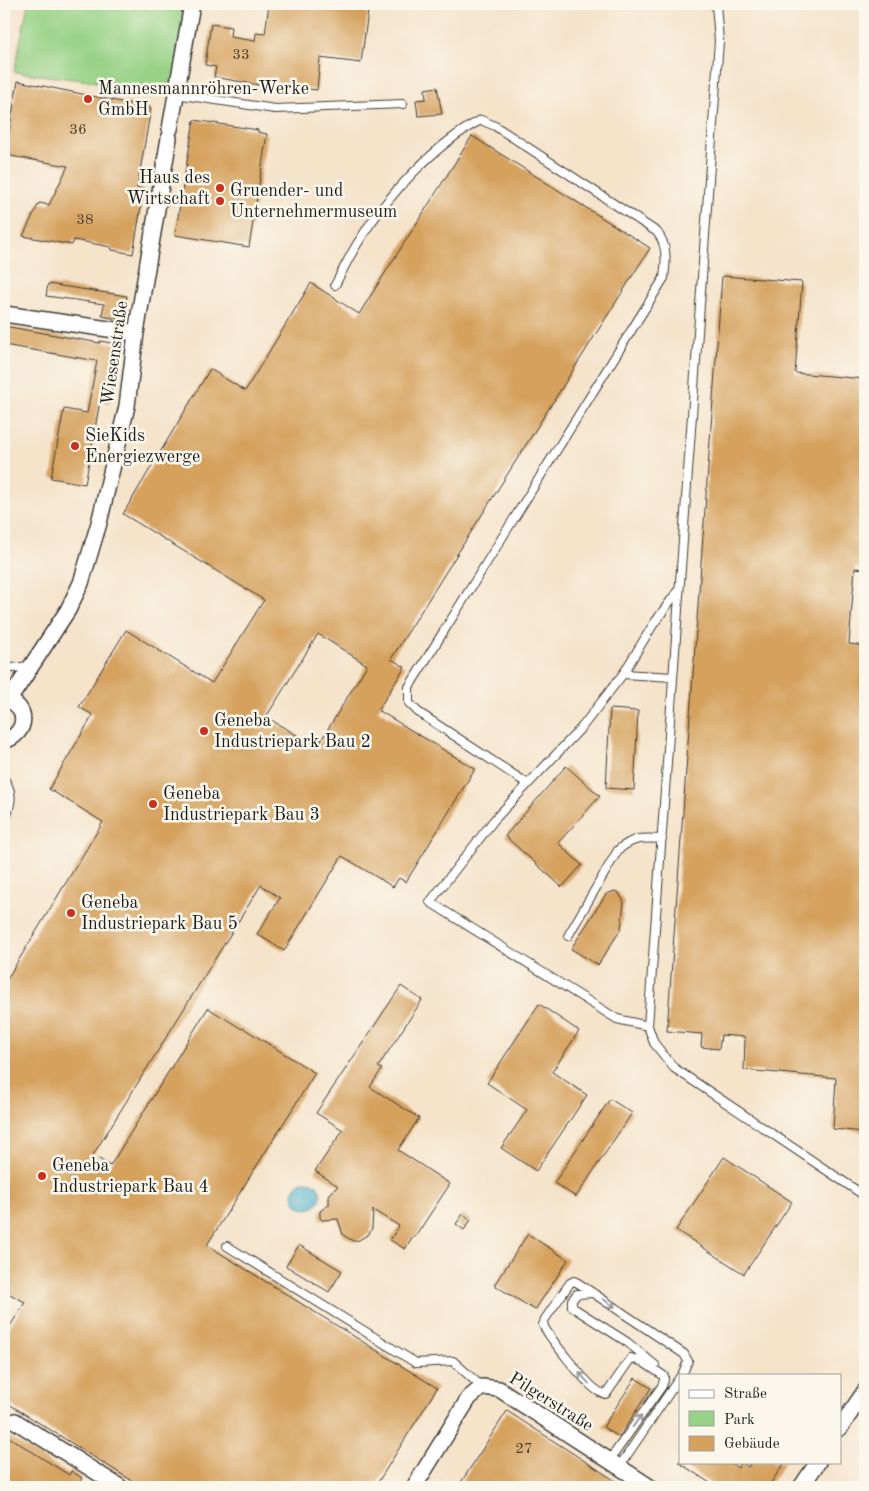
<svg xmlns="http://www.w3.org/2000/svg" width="869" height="1491" viewBox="0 0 869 1491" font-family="'Old Standard TT',serif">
<rect width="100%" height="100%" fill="#fbf7ec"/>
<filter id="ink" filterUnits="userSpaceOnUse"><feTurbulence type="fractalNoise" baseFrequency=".02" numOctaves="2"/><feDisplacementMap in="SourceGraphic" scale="10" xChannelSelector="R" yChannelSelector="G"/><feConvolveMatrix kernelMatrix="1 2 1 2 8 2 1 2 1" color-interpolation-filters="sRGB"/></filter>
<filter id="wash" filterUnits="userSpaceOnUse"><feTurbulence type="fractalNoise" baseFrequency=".0096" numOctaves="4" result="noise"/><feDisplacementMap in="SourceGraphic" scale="20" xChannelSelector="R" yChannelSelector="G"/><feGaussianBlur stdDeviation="1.12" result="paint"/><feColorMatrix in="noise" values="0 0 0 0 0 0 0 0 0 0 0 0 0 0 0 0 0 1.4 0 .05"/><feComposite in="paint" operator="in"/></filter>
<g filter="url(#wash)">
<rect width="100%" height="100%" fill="#f5e3ca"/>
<path fill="#98d286" stroke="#5a7751" d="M 28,4 L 187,4 L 174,91 L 14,72 Z"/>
<path fill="#4aaec9" stroke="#336572" d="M293 1195a14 14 0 1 1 28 0a14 14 0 1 1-28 0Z"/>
<g id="blocks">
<path fill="#d5a15d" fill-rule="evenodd" d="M 269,4 L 369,4 L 361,63 L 320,58 L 317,90 L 270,85 L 270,87 L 214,77 L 216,67 L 205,65 L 211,24 L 231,27 L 230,37 L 255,41 L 256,33 L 265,34 Z
M 18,81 L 151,108 L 137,188 L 144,189 L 133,254 L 112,250 L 111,247 L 74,240 L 72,245 L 23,236 L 39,203 L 49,205 L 68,166 L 5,155 Z
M 437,87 L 442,114 L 418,116 L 416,100 L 426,99 L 425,89 Z
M 194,120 L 258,130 L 258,132 L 267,134 L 249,247 L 175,235 Z
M 472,136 L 650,248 L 391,659 L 405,667 L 378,710 L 475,769 L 406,882 L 399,878 L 393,887 L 342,856 L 284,951 L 257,934 L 280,898 L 261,885 L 93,1155 L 110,1166 L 208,1008 L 242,1029 L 243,1028 L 315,1073 L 207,1245 L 437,1388 L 375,1487 L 142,1487 L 4,1401 L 4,1336 L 25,1302 L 4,1291 L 4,984 L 103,822 L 49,789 L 93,715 L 79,707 L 126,630 L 212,683 L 264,600 L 123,514 L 210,369 L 245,391 L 311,283 L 359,314 ZM 318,634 L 367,665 L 317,747 L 266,717 Z
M 722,276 L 802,282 L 795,373 L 865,379 L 865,569 L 855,568 L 849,644 L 865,646 L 865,1132 L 833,1129 L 836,1078 L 744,1070 L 745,1037 L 721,1035 L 719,1049 L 701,1047 L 702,1034 L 667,1031 Z
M 48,284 L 127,296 L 123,320 L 102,316 L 104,304 L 46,296 Z
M 4,326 L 100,343 L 100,341 L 117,344 L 120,348 L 109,403 L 100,401 L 85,484 L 51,478 L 64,409 L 87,413 L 97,361 L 4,345 Z
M 610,709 L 638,711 L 634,790 L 606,788 Z
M 566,766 L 600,796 L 558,843 L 582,865 L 562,887 L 505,836 Z
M 615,891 L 619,893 L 624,902 L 621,929 L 598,965 L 571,949 L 606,894 Z
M 401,986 L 422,1000 L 378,1067 L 382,1069 L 370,1087 L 419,1118 L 398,1150 L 450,1184 L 415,1237 L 413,1236 L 405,1249 L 390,1240 L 399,1226 L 373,1210 L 372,1228 L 369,1234 L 359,1240 L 353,1241 L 343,1235 L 338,1219 L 322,1220 L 320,1218 L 320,1211 L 329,1205 L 329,1195 L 338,1186 L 315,1171 L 343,1130 L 316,1113 Z
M 539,1004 L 579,1031 L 552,1072 L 587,1095 L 536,1171 L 501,1148 L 527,1110 L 487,1083 Z
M 610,1099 L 632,1113 L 576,1197 L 554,1183 Z
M 724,1157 L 792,1202 L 744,1274 L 676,1230 Z
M 463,1214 L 471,1220 L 464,1230 L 456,1224 Z
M 528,1234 L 568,1260 L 535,1310 L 494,1285 Z
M 299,1245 L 342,1271 L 329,1292 L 286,1266 Z
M 635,1378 L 651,1388 L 619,1437 L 603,1427 Z
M 507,1411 L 625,1487 L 458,1487 Z
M 4,1434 L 69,1475 L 71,1471 L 82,1478 L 77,1487 L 4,1487 Z
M 678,1462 L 729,1462 L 738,1468 L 741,1462 L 748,1467 L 751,1462 L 785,1462 L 768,1487 L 716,1487 Z"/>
</g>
</g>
<g filter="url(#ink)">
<use href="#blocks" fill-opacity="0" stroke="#3d3a36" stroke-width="1"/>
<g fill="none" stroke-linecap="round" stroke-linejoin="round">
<g stroke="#3d3a36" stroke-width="10">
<path id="lane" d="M 716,4 L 719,41 L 648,1026 L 654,1043 L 674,1068 L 865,1196
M 176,94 L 275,109 L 403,104
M 335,285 C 343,270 350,255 359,241 C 385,198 436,143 481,120 L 495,126 L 657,232 C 668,246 666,261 664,278 L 409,687 L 409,703 L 418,712 L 528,784
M 4,669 L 29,666
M 623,674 L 673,677
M 4,779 C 16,796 9,807 4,825
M 568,936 L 618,850 C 634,837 642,838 662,839
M 648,1026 L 617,1019 L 430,902 L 494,820 L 582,727 L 623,674 L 653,625 L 679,589
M 227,1246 L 416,1363 L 453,1361 L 482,1387
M 593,1293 L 577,1294 L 572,1300 L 572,1307 L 627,1342 L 655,1365
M 609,1461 L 662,1386 L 664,1380 L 664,1376 L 643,1362 L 631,1358 L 607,1393 L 605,1394 C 603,1393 600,1393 598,1391 C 586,1384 549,1337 543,1325 L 545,1319 L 570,1283 L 574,1281 L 578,1283 L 684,1354 L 688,1361 L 682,1375
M 619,1467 L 680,1377"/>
</g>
<g stroke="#3d3a36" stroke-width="18">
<path id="street" d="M 170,129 L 192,4
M 4,314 L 136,333
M 4,699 C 30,705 28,734 4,741
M 9,700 L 68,610 L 81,583 L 99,523 L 127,406 L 136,333 L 169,138
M 15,1421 L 120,1487
M 840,1428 L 865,1391
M 414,1487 L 469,1398 L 482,1387 L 499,1389 L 650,1487
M 801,1487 L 818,1462"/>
</g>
<use href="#lane" stroke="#fff" stroke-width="8"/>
<use href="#street" stroke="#fff" stroke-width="15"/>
</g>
<defs><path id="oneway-shaft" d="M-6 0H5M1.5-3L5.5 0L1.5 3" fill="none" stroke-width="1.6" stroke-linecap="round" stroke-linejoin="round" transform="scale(1.25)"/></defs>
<g stroke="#999">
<use href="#oneway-shaft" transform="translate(609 1303) rotate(34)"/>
<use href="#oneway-shaft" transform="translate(584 1378) rotate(-132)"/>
<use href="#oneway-shaft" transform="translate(637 1421) rotate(-55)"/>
</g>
</g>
<g fill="#c8321e" stroke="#fbf7ec" stroke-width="2">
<circle cx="88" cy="99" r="5"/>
<circle cx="220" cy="188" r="5"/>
<circle cx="220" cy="201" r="5"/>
<circle cx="75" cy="446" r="5"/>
<circle cx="204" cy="731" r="5"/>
<circle cx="153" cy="804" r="5"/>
<circle cx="71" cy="913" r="5"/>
<circle cx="42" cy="1176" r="5"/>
</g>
<g text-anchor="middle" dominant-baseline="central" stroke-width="5" stroke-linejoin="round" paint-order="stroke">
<g font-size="15" fill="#4a3d2c">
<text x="241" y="55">33</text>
<text x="78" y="130">36</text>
<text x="85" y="220">38</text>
<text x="524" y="1449">27</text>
</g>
<g font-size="18" fill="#1c1c1c" stroke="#fbf7ec" text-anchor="start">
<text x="98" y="89">Mannesmannröhren-Werke<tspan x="98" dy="21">GmbH</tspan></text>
<text x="210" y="178" text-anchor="end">Haus des<tspan x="210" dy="21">Wirtschaft</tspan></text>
<text x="230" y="191">Gruender- und<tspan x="230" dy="21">Unternehmermuseum</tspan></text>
<text x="85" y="436">SieKids<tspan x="85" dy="21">Energiezwerge</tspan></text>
<text x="214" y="721">Geneba<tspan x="214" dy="21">Industriepark Bau 2</tspan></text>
<text x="163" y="794">Geneba<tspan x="163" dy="21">Industriepark Bau 3</tspan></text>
<text x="81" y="903">Geneba<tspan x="81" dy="21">Industriepark Bau 5</tspan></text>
<text x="52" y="1166">Geneba<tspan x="52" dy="21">Industriepark Bau 4</tspan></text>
</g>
<g font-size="18" fill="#1c1c1c" stroke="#fbf7ec">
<text transform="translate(115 353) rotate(-82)">Wiesenstraße</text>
<text transform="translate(551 1402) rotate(32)">Pilgerstraße</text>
</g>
</g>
<rect width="869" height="1491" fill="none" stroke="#fbf7ec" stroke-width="20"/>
<rect x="679" y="1374" width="162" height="90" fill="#fbf7ec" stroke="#a29f99"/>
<rect x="689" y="1390" width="25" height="8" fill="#ffffff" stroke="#a29f99"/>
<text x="724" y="1398" font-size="15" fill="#1c1c1c">Straße</text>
<rect x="689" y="1411" width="25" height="15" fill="#98d286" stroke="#a29f99"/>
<text x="724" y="1424" font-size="15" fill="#1c1c1c">Park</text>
<rect x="689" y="1436" width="25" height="15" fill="#d5a15d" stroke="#a29f99"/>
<text x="724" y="1448" font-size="15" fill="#1c1c1c">Gebäude</text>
</svg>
